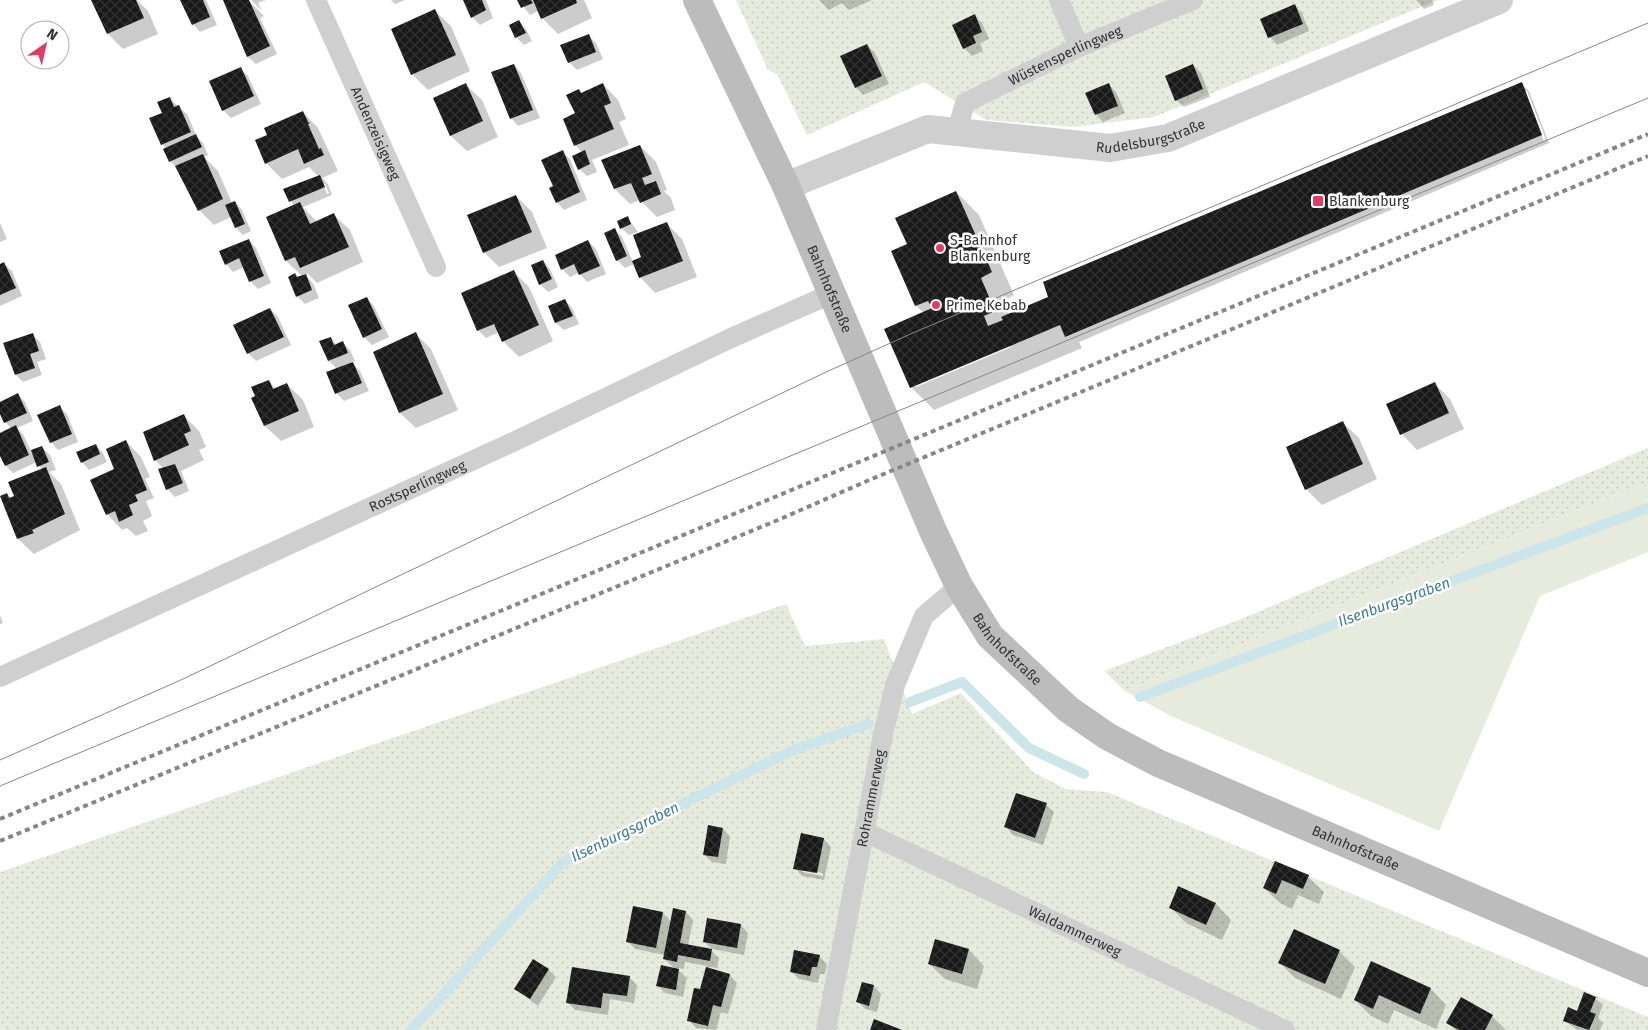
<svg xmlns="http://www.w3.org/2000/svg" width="1648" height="1030" viewBox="0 0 1648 1030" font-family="'Fira Sans',sans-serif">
<defs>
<pattern id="grass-dots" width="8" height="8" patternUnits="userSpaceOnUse" patternTransform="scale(1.25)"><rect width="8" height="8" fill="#e7ebde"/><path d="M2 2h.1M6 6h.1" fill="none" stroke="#c7cabf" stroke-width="1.8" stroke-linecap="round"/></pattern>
<pattern id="building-cross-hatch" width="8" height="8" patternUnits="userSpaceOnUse" patternTransform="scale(1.25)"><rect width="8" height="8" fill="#191919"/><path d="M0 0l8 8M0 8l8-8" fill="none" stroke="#323232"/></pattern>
</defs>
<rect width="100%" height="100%" fill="#fff"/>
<path fill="url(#grass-dots)" d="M 736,0 L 1438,0 L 1154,117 L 1074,127 L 986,120 L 924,82 L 807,135 L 777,74 L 768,70 Z
M 1648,448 L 1648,482 L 1125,691 L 1104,671 L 1236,621 Z
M 786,604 L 805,646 L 884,639 L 912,714 L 961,693 L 1033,772 L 1066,789 L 1107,792 L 1648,1017 L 1648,1030 L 0,1030 L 0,872 Z"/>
<path fill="#e7ebde" d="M 1648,482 L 1648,552 L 1540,596 L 1439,831 L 1171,716 L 1125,691 Z"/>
<path fill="#0003" fill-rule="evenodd" d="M 92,0 L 137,0 L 148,11 L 158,34 L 123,49 L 108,34 Z
M 182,0 L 206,0 L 217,25 L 200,32 L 193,24 Z
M 224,0 L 248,0 L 264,16 L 260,18 L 277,54 L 256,64 L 248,57 Z
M 251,0 L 266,0 L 258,3 L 262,11 Z
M 391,0 L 405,0 L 395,4 Z
M 465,0 L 486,0 L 493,18 L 480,25 L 472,17 Z
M 518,0 L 584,0 L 592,18 L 558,34 L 542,18 L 539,11 L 530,15 Z
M 819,0 L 872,0 L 849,10 L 842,3 L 829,10 Z
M 1416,0 L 1432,0 L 1434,5 L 1424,9 Z
M 1294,5 L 1302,13 L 1309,31 L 1277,45 L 1270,37 Z
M 435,11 L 451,26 L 470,71 L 428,90 L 412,74 Z
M 974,16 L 982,23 L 989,39 L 980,43 L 983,51 L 972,56 L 964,48 Z
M 518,21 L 526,29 L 532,41 L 524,45 L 516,37 Z
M 588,35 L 596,43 L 603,59 L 577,70 L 569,62 Z
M 867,45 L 875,53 L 889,84 L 863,95 L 856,87 Z
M 514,65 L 521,73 L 540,118 L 518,126 L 511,118 Z
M 1193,65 L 1201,73 L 1210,97 L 1184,107 L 1176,100 Z
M 240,68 L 248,76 L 261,104 L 231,118 L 223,110 Z
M 1521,83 L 1529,91 L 1549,143 L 1079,342 L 1082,348 L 934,410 L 911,387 L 924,313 L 916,306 L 893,252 L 908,245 L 956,192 L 979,215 L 1014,295 L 1003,301 L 1009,315 ZM 1524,91 L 1527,91 L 1546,140 L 1544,141 ZM 1009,345 L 1011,347 L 916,387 L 915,384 Z
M 603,84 L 618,100 L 626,119 L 619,122 L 629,145 L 592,160 L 597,172 L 587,176 L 579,169 L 583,153 L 575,145 L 579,91 L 582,94 Z
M 466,85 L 482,100 L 498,137 L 467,151 L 451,136 L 435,99 Z
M 1109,85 L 1116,92 L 1125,113 L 1103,122 L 1096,114 Z
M 169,98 L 187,114 L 197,137 L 203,143 L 208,155 L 204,157 L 218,171 L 232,203 L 235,202 L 242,210 L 251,231 L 243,235 L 236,228 L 231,217 L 214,225 L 199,210 L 178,169 L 170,161 L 167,149 L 162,144 L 164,113 Z
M 303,112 L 318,128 L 338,171 L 322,178 L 328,184 L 332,195 L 303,207 L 317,222 L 334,215 L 350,230 L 363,262 L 317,283 L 308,274 L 305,275 L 313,283 L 319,298 L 305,304 L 298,297 L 290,277 L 302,276 L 286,261 L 268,218 L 294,206 L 285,190 L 319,177 L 309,167 L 282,179 L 266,163 L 269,136 ZM 323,184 L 325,184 L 329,193 L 327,194 Z
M 640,146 L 656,162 L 667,190 L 664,191 L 671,198 L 675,210 L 657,217 L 640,200 L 630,204 L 615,189 Z
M 562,151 L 570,159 L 587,200 L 564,210 L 557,202 L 555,186 Z
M 516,196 L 532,212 L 547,248 L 499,267 L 484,252 Z
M 628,218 L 638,232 L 629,235 L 621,228 Z
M 0,223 L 7,239 L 0,242 Z
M 667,224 L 682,239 L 697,277 L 655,293 L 640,277 L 634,264 L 625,268 L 617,260 L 614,229 L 622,237 L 633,262 L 643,258 Z
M 248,240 L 256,248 L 271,283 L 258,289 L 250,281 L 244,267 L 233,272 L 226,264 Z
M 588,241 L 596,249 L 606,274 L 587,282 L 579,273 L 570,277 L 562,269 Z
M 543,261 L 550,269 L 558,287 L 548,292 L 540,284 Z
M 4,264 L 12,271 L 22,296 L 0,306 L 0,265 Z
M 513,271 L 529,287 L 553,341 L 519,357 L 503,341 L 499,332 L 486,338 L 478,330 Z
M 367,298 L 374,306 L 389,337 L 372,345 L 364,337 Z
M 565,300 L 572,308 L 579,324 L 564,330 L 556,323 L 550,306 Z
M 270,309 L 278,317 L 291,345 L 256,361 L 248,353 Z
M 32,334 L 40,342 L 46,359 L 37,362 L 42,375 L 23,382 L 16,375 Z
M 416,334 L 431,349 L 458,410 L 416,428 L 400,413 L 374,352 Z
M 331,339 L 337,345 L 342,342 L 350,350 L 355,361 L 351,362 L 360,371 L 369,391 L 344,401 L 336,393 L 337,369 L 329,361 L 321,342 Z
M 268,381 L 276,389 L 287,384 L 303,400 L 314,427 L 281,441 L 265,426 L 253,399 Z
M 1435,384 L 1450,399 L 1464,429 L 1417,450 L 1402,434 L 1388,404 Z
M 18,395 L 25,402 L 33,421 L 17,428 L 23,434 L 31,451 L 42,447 L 50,455 L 56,470 L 49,472 L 61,484 L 80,530 L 34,554 L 18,539 L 1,497 L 7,494 L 11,498 L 16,496 L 42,470 L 37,462 L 13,473 L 6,466 L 0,453 L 0,434 L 12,429 L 5,422 L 0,410 L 0,403 Z
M 59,407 L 67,414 L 78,442 L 58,450 L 51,442 Z
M 183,415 L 199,431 L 206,447 L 199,450 L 204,460 L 181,471 L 189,491 L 175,497 L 167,489 L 164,469 L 155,460 Z
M 1343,423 L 1359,438 L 1377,479 L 1322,505 L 1306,489 Z
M 126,441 L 141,457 L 150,477 L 145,479 L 154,498 L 146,501 L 152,516 L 143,521 L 148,531 L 136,536 L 127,528 L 122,530 L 107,514 L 116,470 Z
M 96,445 L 103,453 L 107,462 L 89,470 L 82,462 Z
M 0,615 L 3,623 L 0,624 Z
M 1046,805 L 1054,812 L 1043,845 L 1013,835 L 1006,827 Z
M 723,829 L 730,836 L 726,864 L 712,862 L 704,854 Z
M 824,839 L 831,847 L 824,880 L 802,876 L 795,868 ZM 802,869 L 823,873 L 823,876 L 802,872 Z
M 1276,862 L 1308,877 L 1324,892 L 1319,904 L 1298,895 L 1292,909 L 1280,903 L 1264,888 Z
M 1216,904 L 1231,920 L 1222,940 L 1186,923 L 1170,907 Z
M 686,912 L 693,920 L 688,946 L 711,951 L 719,958 L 717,968 L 709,967 L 708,968 L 730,975 L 737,983 L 728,1014 L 721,1012 L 716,1030 L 696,1028 L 689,1020 L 701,991 L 707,966 L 685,962 L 684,969 L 676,968 L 687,978 L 683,997 L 665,993 L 658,986 L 675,969 L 664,959 L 665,955 L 635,949 L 627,941 L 663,913 L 671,922 Z
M 741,925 L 748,933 L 744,955 L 712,949 L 704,942 Z
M 1294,931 L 1340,952 L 1355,967 L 1341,999 L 1295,978 L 1280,963 Z
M 936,941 L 969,950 L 984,966 L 977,989 L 945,979 L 929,964 Z
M 819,956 L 827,964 L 825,974 L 820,974 L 818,983 L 799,979 L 791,971 Z
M 1372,963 L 1431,989 L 1446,1005 L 1436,1029 L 1394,1010 L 1388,1024 L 1371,1016 L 1355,1000 Z
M 549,970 L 556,977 L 538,1006 L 516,989 Z
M 629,977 L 637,985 L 634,1003 L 610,999 L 608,1015 L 575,1010 L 567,1002 Z
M 863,984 L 874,986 L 881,994 L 877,1012 L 865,1009 L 858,1001 Z
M 1595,998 L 1603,1005 L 1598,1018 L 1603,1023 L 1600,1030 L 1577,1030 L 1564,1020 Z
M 1492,1016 L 1506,1030 L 1455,1030 L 1448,1023 Z"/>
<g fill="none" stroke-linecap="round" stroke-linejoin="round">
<path stroke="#cbe5eb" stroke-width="10" d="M 1140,697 L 1648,508
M 910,702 L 962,682 L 1029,748 L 1084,774
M 411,1030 L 563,862 L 791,751 L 868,724"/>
</g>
<path fill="url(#building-cross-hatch)" d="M 91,0 L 136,0 L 144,18 L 107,34 Z
M 180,0 L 203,0 L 210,17 L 192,25 Z
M 223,0 L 249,0 L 270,46 L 247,57 Z
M 463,0 L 482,0 L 486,10 L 471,18 Z
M 517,0 L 531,0 L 533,3 L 521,8 Z
M 533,0 L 576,0 L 577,3 L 541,19 Z
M 1295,4 L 1303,24 L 1268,38 L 1260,19 Z
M 435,9 L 456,55 L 411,75 L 391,29 Z
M 975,14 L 982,32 L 973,36 L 976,43 L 963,49 L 952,25 Z
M 519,20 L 526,33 L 515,38 L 509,25 Z
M 589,34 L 596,52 L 568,63 L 560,45 Z
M 867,44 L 882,76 L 855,88 L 840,56 Z
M 514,64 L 533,110 L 510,119 L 491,72 Z
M 1193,64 L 1203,89 L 1175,101 L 1165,76 Z
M 241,67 L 254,96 L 222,111 L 209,81 Z
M 1522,82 L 1542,135 L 1065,337 L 1060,325 L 910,388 L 884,329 L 932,308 L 928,301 L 915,306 L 891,251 L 907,244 L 895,218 L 956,191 L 992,272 L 981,278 L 995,311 L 984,316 L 988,326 L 1003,320 L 1001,317 L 1048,297 L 1043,282 Z
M 466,83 L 483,121 L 450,136 L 433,98 Z
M 603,83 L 611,103 L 604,106 L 614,129 L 574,146 L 563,119 L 575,113 L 566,95 L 579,89 L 581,93 Z
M 1109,83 L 1118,106 L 1095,115 L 1085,93 Z
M 170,97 L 174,107 L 179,105 L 191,132 L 161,145 L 149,118 L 162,113 L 157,102 Z
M 303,111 L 308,122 L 310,123 L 308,124 L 319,149 L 321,148 L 324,155 L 304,164 L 298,149 L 265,164 L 255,140 L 267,135 L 264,128 Z
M 196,134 L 202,147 L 169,162 L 163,149 Z
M 640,145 L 652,174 L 642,178 L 645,185 L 656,181 L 661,194 L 640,203 L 631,183 L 614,189 L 601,160 Z
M 563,150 L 580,192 L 556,203 L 549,188 L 553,186 L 541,160 Z
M 585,150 L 590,164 L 578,170 L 572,156 Z
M 203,154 L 223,199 L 198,211 L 175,166 Z
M 320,175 L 325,187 L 289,202 L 283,189 Z
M 516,195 L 532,232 L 483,253 L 467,215 Z
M 235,201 L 245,224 L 235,228 L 225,205 Z
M 300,202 L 310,224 L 334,213 L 349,247 L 300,268 L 295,257 L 285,261 L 266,217 Z
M 628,216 L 631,224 L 620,229 L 617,221 Z
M 667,222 L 683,261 L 639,278 L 632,261 L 641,257 L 633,235 Z
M 615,228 L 627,256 L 616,261 L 604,233 Z
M 249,239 L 264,276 L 249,282 L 239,258 L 225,265 L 219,251 Z
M 588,240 L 600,266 L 579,275 L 574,264 L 561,270 L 555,255 Z
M 543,260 L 552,279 L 539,285 L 531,265 Z
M 4,262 L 16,288 L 0,295 L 0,264 Z
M 514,270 L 539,325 L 502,342 L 494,324 L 477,331 L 461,293 Z
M 295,273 L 297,277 L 306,274 L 312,290 L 296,297 L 288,277 Z
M 367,297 L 382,329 L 363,338 L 348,305 Z
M 565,299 L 573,316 L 555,323 L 548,306 Z
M 270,308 L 284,337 L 247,354 L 233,325 Z
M 416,332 L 443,394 L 399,413 L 373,352 Z
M 33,333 L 39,351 L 30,354 L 35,368 L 15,375 L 3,343 Z
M 331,337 L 334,345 L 343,341 L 348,353 L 328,361 L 319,341 Z
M 353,362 L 362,383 L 335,394 L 326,372 Z
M 269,380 L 273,389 L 287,383 L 299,411 L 264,426 L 251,398 L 255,396 L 251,387 Z
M 1435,382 L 1449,413 L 1400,435 L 1386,404 Z
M 18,393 L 27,413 L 4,423 L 0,414 L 0,402 Z
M 60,405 L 72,434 L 50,443 L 37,415 Z
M 184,414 L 191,431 L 184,434 L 189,445 L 154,461 L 143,432 Z
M 1343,421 L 1363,464 L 1305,490 L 1286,447 Z
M 16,425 L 29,455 L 5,466 L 0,456 L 0,433 Z
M 126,440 L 147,490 L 135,495 L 138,501 L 129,505 L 133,515 L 119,522 L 115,511 L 106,515 L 90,480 L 114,469 L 106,449 Z
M 96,444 L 100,454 L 81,463 L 76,452 Z
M 42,446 L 49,462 L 37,467 L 31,450 Z
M 175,464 L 183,483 L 166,490 L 158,469 Z
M 46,467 L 65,514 L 32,530 L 34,533 L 17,539 L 0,496 L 7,493 L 9,498 L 14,496 L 8,482 Z
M 1016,793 L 1047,803 L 1035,838 L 1004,827 Z
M 708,825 L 723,828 L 718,857 L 703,855 Z
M 801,833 L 824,838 L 817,873 L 793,869 Z
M 1275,861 L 1309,875 L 1303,889 L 1282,880 L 1276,894 L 1263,888 Z
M 1178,886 L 1216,903 L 1206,925 L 1169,908 Z
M 633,906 L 663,912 L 656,948 L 626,942 Z
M 673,908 L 686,911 L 680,943 L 712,949 L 710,961 L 678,955 L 677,962 L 663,959 Z
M 707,918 L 741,924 L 737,948 L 703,942 Z
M 1294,929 L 1340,950 L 1325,984 L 1278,963 Z
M 935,939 L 969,949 L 962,974 L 928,964 Z
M 794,950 L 820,955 L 817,967 L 812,967 L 810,976 L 790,972 Z
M 533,959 L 549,969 L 530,999 L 514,989 Z
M 1371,961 L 1431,988 L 1420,1014 L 1379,995 L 1373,1009 L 1354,1000 Z
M 661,965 L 679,969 L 676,990 L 656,986 Z
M 572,967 L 630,976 L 627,996 L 603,993 L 601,1008 L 566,1003 Z
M 706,967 L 730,974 L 721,1007 L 713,1005 L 708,1026 L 687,1021 L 694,988 L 700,989 Z
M 862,982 L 874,985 L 869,1006 L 856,1002 Z
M 1584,992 L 1596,997 L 1590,1012 L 1596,1014 L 1589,1030 L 1563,1021 L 1568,1007 L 1577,1011 Z
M 1461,997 L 1493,1015 L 1485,1030 L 1459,1030 L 1446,1023 Z
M 874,1019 L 902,1030 L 870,1030 Z"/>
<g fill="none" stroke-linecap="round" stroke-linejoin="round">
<g stroke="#cfcfcf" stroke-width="20">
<path id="s1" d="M 316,0 L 436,267"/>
<path d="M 1059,0 L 1079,47"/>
<path id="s2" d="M 957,131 L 965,103 L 1079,47 L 1193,0"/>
<path id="s3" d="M 0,677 L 513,442 L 729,339 L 833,293"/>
<path id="s4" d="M 865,832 L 1285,1030"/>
<path id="s5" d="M 826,1030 L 883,735 L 895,685 L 924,616 L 959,586"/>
</g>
<path stroke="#cfcfcf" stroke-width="28" id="s6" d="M 786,186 L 928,129 L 1110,148 L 1168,138 L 1499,0"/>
<path stroke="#bcbcbc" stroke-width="28" id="s7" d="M 697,0 L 786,186 L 933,531 L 959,586 L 990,636 L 1068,709 L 1107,736 L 1158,763 L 1648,973"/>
<path stroke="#878787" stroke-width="1" d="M 0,760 L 183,679 L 824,373 L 915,332 L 1648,23
M 0,786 L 1648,98"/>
<path stroke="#878787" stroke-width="4" stroke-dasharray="5 4" stroke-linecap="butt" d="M 0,819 L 1648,134
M 0,841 L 778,520 L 867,481 L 1648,156"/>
</g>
<g fill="#e33a66" stroke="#fff" stroke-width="2">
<rect x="1312" y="195" width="12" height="12" rx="2.5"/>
<circle cx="940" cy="248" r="5"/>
<circle cx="936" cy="305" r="5"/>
</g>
<g text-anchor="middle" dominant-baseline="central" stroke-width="5" stroke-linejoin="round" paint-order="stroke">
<g font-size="14" fill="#323232" stroke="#fff">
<text stroke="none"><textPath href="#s2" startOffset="140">Wüstensperlingweg</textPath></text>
<text stroke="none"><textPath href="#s6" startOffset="378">Rudelsburgstraße</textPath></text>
<text stroke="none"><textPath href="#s1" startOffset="146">Andenzeisigweg</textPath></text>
<text stroke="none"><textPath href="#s7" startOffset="318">Bahnhofstraße</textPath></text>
<text stroke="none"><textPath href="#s3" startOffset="459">Rostsperlingweg</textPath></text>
<text stroke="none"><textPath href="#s7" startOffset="722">Bahnhofstraße</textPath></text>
<text stroke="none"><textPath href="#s5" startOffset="236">Rohrammerweg</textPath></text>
<text stroke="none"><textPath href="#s7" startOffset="1128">Bahnhofstraße</textPath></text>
<text stroke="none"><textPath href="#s4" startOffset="232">Waldammerweg</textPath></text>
</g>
<g font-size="14" fill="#323232" stroke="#fff" text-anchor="start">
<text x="1329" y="201">Blankenburg</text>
<text x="950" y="240">S-Bahnhof<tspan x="950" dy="16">Blankenburg</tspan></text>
<text x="946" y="305">Prime Kebab</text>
</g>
<g font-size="15" font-style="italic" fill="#3e7d8d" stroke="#fff">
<text transform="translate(1394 602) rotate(-20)">Ilsenburgsgraben</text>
<text transform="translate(625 832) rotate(-26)">Ilsenburgsgraben</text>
</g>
</g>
<g transform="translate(45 45) rotate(34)"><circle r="24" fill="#ffffff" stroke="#adadad"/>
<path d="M0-4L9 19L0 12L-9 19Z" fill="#e33a66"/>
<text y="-8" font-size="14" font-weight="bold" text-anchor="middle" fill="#323232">N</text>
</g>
</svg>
